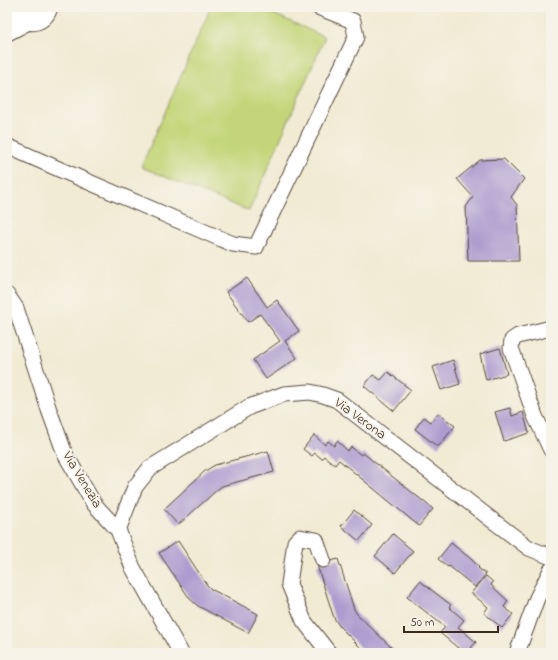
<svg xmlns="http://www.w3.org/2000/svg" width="558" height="660" viewBox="0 0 558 660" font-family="'Indie Flower',sans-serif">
<rect width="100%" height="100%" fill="#f7f3e8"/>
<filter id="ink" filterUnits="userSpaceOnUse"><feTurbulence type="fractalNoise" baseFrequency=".025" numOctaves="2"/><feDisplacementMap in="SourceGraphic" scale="8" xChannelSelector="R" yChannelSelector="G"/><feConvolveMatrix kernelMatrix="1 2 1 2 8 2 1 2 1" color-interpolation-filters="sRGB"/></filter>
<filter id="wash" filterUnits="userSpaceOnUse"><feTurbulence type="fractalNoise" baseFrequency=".012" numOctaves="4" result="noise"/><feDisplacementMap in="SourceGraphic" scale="16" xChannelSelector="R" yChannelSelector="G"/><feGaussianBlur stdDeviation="0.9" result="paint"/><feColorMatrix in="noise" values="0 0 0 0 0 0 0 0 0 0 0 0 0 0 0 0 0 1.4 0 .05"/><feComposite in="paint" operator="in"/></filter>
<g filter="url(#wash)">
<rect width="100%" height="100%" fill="#f1ebd4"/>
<path fill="#c3d578" stroke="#7f804b" d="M 211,7 L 258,7 L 325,37 L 249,211 L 141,167 Z"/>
<g id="blocks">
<path fill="#ac9bcf" d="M 504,159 L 524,179 L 511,197 L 517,205 L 519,261 L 468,261 L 466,207 L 473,197 L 457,179 L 480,160 Z
M 247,278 L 267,307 L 277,300 L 299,331 L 285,341 L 297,358 L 266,379 L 253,360 L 280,341 L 260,314 L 248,322 L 226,292 Z
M 500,348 L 507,374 L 486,380 L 480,354 Z
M 453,360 L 460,384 L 441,390 L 433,367 Z
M 388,372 L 411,390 L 394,411 L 364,386 L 373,375 L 381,380 Z
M 510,408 L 512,416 L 523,412 L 529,433 L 504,441 L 495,412 Z
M 438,413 L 455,426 L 438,447 L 415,429 L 424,417 L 431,422 Z
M 314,435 L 325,445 L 328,441 L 334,446 L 337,441 L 348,451 L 351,447 L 361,455 L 363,453 L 433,509 L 419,526 L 339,460 L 335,465 L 324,456 L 322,459 L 315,453 L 312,456 L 303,449 Z
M 268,451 L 274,472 L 222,486 L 218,489 L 178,525 L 164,509 L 205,471 L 215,465 Z
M 354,510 L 372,525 L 359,541 L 341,526 Z
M 393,534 L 413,551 L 395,573 L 375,556 Z
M 178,541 L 207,585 L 211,589 L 258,614 L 248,633 L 198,606 L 190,599 L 159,553 Z
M 451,543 L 471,559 L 479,567 L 478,568 L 486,574 L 475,587 L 449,566 L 448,567 L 438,559 Z
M 338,559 L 354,609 L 357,614 L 395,651 L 394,653 L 366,653 L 340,627 L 334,618 L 317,565 Z
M 486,576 L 493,582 L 491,585 L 508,601 L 504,607 L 513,614 L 502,628 L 484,613 L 488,607 L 471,593 Z
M 420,581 L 451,605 L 449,607 L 464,620 L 458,627 L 476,642 L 471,648 L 478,653 L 454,653 L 458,648 L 440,633 L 445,627 L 407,597 Z"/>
</g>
</g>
<g filter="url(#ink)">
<use href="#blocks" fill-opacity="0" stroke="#564739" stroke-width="1"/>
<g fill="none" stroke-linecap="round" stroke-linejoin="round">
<g stroke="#564739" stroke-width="17">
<path id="minor" d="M 7,146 L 61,170 L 233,244 L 256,247 L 356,37 L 353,21 L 318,7
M 7,295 L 16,308 L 49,410 L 65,454 L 94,504 L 118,530 L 133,568 L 181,653
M 551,328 L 518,336 L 512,340 L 511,348 L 535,416 L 551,450
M 118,530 L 135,487 L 150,468 L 249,407 L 284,394 L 310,392 L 323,395 L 337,400 L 492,520 L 529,548 L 551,557
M 323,560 L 316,540 L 300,537 L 295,542 L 289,584 L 304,621 L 329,653
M 517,653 L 537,598 L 551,570"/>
</g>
<g stroke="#564739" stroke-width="23">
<path id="secondary" d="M 18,7 C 22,24 42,24 47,7
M 7,30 L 28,19"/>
</g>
<use href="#minor" stroke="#fff" stroke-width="15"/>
<use href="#secondary" stroke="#fff" stroke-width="21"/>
</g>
</g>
<g text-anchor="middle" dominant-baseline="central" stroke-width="4" stroke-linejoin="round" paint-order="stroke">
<g font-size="14" fill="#3b2a1e" stroke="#f7f3e8">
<text transform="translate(360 419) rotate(36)">Via Verona</text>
<text transform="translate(82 480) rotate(59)">Via Venezia</text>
</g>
</g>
<rect width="558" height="660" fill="none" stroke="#f7f3e8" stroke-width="24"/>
<path d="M404 626v6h94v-6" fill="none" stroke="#3b2a1e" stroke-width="2"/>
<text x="410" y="626" font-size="12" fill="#3b2a1e" stroke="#f7f3e8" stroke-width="3" paint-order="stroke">50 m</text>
</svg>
